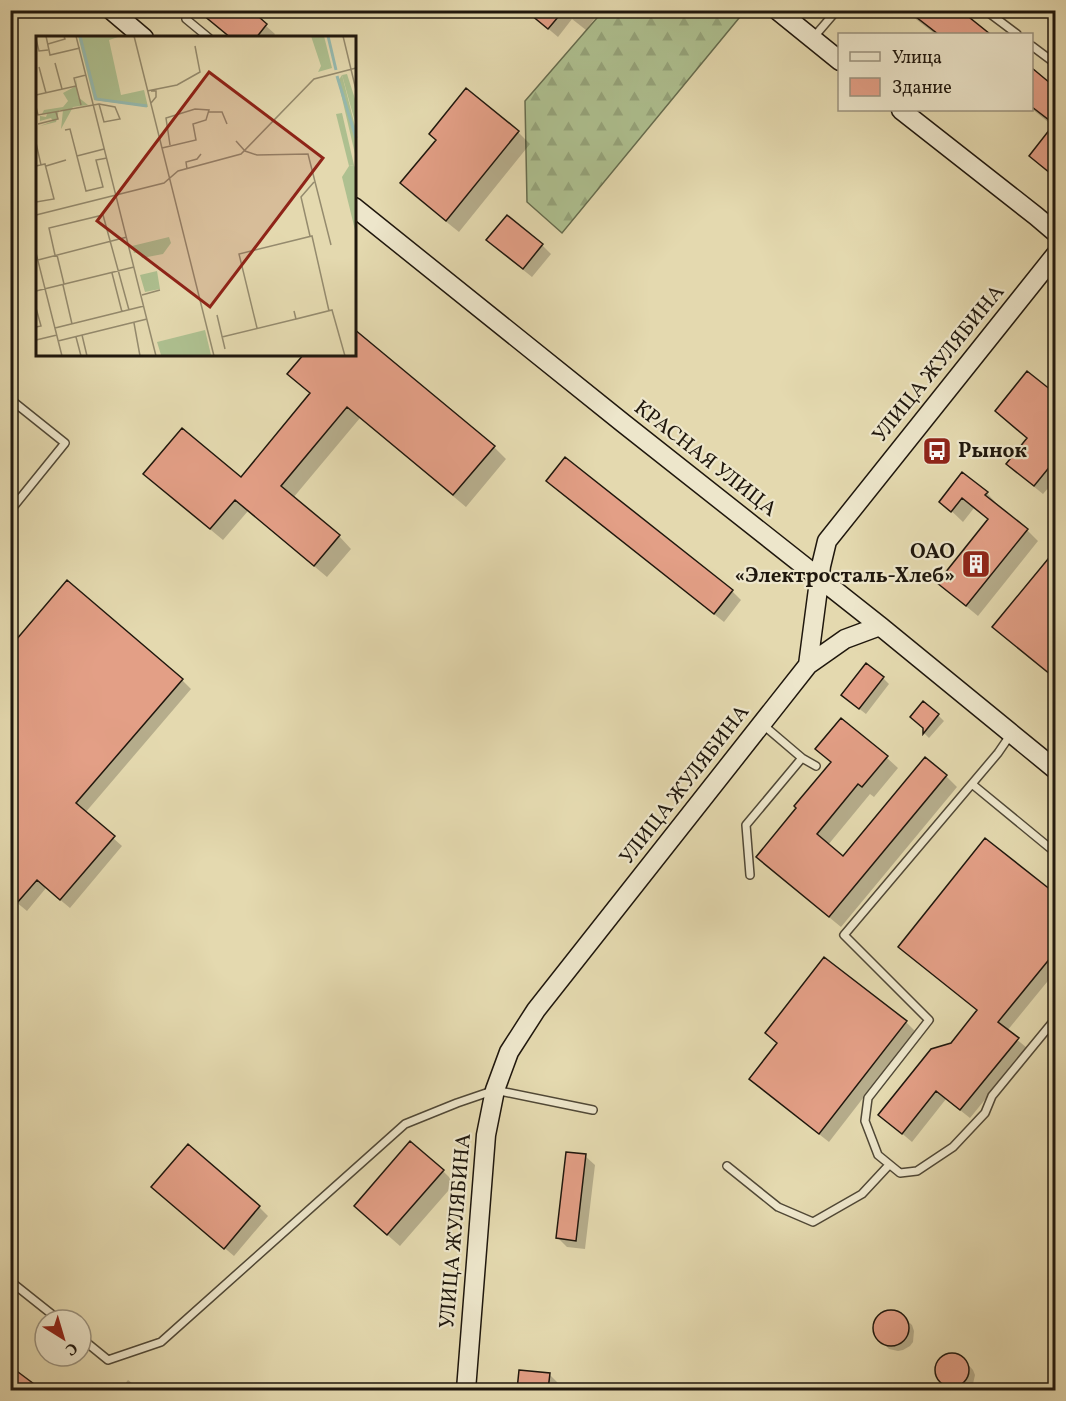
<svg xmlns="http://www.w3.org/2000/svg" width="1066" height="1401" viewBox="0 0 1066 1401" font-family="Vollkorn,serif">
<defs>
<pattern id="forest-firs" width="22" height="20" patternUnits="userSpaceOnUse" patternTransform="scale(1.5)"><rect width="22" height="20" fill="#aec090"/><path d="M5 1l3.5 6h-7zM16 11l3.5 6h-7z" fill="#95a47b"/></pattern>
</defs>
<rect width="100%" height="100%" fill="#e4d9af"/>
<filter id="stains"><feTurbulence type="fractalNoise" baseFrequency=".00333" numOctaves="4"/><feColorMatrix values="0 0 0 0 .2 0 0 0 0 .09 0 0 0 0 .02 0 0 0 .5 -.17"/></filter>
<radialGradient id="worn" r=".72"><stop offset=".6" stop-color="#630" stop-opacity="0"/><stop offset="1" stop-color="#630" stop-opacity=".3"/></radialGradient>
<path fill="url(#forest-firs)" stroke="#666c4e" stroke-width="1.5" d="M 674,11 L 742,10 L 744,12 L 562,233 L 527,202 L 525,101 L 603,11 L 666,11 L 671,14 Z"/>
<path fill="#0003" d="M 248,10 L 275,34 L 272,38 L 231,38 Z
M 526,10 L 601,10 L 586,30 L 572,19 L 558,37 Z
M 904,10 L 957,10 L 987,34 L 935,34 Z
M 1032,70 L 1056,90 L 1056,179 L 1031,156 L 1054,127 L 1032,109 Z
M 467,90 L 518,132 L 530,144 L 459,232 L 414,196 L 402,183 L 437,140 Z
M 542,245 L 551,254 L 532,277 L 497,249 Z
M 354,331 L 494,447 L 506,459 L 466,507 L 360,418 L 293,498 L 339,536 L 351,549 L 327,577 L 248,511 L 223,540 L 158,486 L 145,474 L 241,479 L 311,394 L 289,374 L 306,354 L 354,354 Z
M 1056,397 L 1056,479 L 1043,494 L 1017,473 L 1008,464 L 1029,439 Z
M 565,459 L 732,591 L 741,600 L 724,622 L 557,490 L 548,481 Z
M 987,493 L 997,504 L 996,505 L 1027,530 L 1038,541 L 978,616 L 950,593 L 939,583 L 989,520 L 974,508 L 963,522 L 941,501 Z
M 1051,557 L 1056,560 L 1056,680 L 1006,639 L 994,627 Z
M 10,649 L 182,680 L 191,689 L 85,813 L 122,846 L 70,908 L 46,888 L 27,911 L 10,897 Z
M 883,678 L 889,684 L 866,714 L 849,701 Z
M 938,715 L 944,721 L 929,738 L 924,733 L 924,728 Z
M 886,757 L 898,768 L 874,797 L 870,794 L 828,845 L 843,858 L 946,776 L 957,787 L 841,927 L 769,868 L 758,856 Z
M 1056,896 L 1056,971 L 1007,1031 L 1027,1048 L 970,1118 L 946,1099 L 912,1142 L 880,1115 L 952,1044 L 978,1011 Z
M 10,1015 L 17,1022 L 10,1030 Z
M 906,1022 L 915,1031 L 829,1142 L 760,1088 L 751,1079 L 778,1044 L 767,1033 Z
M 585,1156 L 595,1165 L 585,1249 L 567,1247 L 558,1238 Z
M 443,1171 L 455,1183 L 400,1246 L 368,1218 Z
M 162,1195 L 259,1207 L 268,1216 L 234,1256 Z
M 887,1311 L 892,1311 L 899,1313 L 912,1325 L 914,1331 L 913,1342 L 910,1346 L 903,1350 L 898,1351 L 889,1349 L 876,1335 L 875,1325 L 876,1321 L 879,1316 Z
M 948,1355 L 958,1356 L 962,1358 L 973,1370 L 975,1375 L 973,1384 L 967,1390 L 952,1390 L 942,1382 L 937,1373 L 937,1368 L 939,1363 L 943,1358 Z
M 520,1371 L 549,1374 L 558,1383 L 557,1390 L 518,1390 Z
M 128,1380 L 141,1390 L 120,1390 Z"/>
<path fill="#e39f86" stroke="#1f170d" stroke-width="1.5" d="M 197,10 L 251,10 L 267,24 L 256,38 L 231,38 Z
M 525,10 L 564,10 L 548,29 Z
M 907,10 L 960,10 L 990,34 L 938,34 Z
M 1032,68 L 1056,88 L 1056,167 L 1050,173 L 1029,156 L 1054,124 L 1032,107 Z
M 466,88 L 519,131 L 446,221 L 400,183 L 436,140 L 429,134 Z
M 507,215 L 543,244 L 523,269 L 486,240 Z
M 354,329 L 495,446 L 453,495 L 347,407 L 281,486 L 340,535 L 314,566 L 235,500 L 210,529 L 143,474 L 182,428 L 241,477 L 310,393 L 287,374 L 304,354 L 354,354 Z
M 1027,371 L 1056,394 L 1056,459 L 1034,486 L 1006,464 L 1027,438 L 995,411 Z
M 565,457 L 733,590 L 714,614 L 546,481 Z
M 962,472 L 988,492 L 985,495 L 1028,529 L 966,606 L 937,583 L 988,519 L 962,498 L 951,512 L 939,502 Z
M 1048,559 L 1056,565 L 1056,679 L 992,627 Z
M 67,580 L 183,679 L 76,803 L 115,836 L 60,900 L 37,880 L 10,911 L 10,647 Z
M 866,663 L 884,677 L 859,709 L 841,695 Z
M 923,701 L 939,714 L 923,734 L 923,728 L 910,717 Z
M 841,718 L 888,756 L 862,787 L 858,784 L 817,834 L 843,856 L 925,757 L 947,775 L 829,917 L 756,857 L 796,808 L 794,806 L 831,762 L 815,749 Z
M 985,838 L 1056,894 L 1056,951 L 998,1022 L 1019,1038 L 960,1110 L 936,1091 L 902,1134 L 878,1115 L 931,1049 L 951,1043 L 977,1010 L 898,947 Z
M 824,957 L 907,1021 L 819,1134 L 749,1079 L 777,1043 L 765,1033 Z
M 410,1141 L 444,1170 L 387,1235 L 354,1206 Z
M 188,1144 L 260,1206 L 224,1249 L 151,1187 Z
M 566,1152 L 586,1154 L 576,1241 L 556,1238 Z
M873 1328a18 18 0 1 1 36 0a18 18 0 1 1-36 0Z
M935 1370a17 17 0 1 1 34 0a17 17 0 1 1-34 0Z
M 10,1366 L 42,1390 L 10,1390 Z
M 519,1370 L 550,1373 L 548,1390 L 517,1390 Z"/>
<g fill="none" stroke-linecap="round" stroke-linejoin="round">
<g stroke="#504836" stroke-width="10">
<path id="lane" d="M 985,10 L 1017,34
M 186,19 L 209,38
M 813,38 L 837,10
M 1032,46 L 1056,64
M 10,399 L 65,443 L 10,511
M 1011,734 L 998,753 L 844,935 L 929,1020 L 868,1098 L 865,1121 L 878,1155 L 900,1173 L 917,1171 L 953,1147 L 985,1113 L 992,1096 L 1056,1018
M 802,758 L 816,766
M 972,784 L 1056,853
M 750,875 L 746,825 L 802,758 L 762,724
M 727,1166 L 778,1207 L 813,1222 L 862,1194 L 889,1165
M 10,1281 L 59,1320
M 81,1338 L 108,1360 L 161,1342 L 405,1124 L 457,1103 L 495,1090 L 593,1110"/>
</g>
<g stroke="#1f170d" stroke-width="21">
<path id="secondary" d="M 111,10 L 144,38
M 777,10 L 840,61
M 901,110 L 1036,216 L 1056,233
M 354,207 L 623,423 L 880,626 L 1056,770
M 808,665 L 845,639 L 880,626
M 466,1390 L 486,1135 L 495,1090 L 509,1052 L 536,1010 L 808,665 L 821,566 L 827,541 L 1056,254"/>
</g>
<use href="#lane" stroke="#ede6cb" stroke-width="7"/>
<use href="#secondary" stroke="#ede6cb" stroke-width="18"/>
</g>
<defs>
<g id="bus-square" transform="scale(1.5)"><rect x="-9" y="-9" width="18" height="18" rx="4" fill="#8f2418" stroke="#ede6cb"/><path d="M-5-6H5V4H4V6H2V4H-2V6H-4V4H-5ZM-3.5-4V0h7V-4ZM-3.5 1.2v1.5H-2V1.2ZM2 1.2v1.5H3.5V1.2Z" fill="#fff"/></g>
<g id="building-square" transform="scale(1.5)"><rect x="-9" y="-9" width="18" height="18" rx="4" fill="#8f2418" stroke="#ede6cb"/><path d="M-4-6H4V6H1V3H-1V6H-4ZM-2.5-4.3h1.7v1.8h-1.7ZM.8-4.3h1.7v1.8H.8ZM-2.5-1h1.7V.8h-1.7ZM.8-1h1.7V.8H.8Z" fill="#fff"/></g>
</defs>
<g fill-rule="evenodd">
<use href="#bus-square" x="937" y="451"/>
<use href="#building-square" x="976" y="564"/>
</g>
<g text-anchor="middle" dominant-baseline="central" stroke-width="4.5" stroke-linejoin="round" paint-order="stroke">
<g font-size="21" fill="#1f170d" stroke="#ede6cb">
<text transform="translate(939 364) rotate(-51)">УЛИЦА ЖУЛЯБИНА</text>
<text transform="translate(705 459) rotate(38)">КРАСНАЯ УЛИЦА</text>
<text transform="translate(685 785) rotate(-52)">УЛИЦА ЖУЛЯБИНА</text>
<text transform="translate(456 1231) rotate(-85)">УЛИЦА ЖУЛЯБИНА</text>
</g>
<g font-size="21" font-weight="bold" fill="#1f170d" stroke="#ede6cb" text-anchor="start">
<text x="958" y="451">Рынок</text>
<text x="955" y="552" text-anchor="end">ОАО<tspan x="955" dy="24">«Электросталь-Хлеб»</tspan></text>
</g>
</g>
<g transform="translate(36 36)">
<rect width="320" height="320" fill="#e4d9af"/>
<path d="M 42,0 L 85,0 L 73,4 L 85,59 L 108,54 L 112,71 L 58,64 ZM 306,39 L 319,90 L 319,118 L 302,45 ZM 306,77 L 318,129 L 313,130 L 300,78 Z" fill="#aec090"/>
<path d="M 275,0 L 288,0 L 296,32 L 282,36 L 285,30 ZM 311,38 L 319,63 L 319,86 L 306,39 ZM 40,42 L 42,61 L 52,69 L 37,71 L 25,93 L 27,74 L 23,74 L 20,86 L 4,90 L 17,85 L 15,82 L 4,85 L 4,80 L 10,81 L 11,78 L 6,78 L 8,74 L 27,71 L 32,65 L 27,57 L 40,50 ZM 133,201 L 135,207 L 127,218 L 106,222 L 104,216 L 98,217 L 96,210 ZM 121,235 L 124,253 L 109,256 L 104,239 Z" fill="#aec090"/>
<path d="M 169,294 L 175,319 L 125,319 L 121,306 Z" fill="#aec090"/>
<path d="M 318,129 L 320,134 L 319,194 L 306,141 L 313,130 Z" fill="#aec090"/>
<path fill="none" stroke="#96bab0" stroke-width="3" d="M 44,0 L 60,63 L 111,70M 292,0 L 300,34M 301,40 L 320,102"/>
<path fill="none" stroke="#958b6e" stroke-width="1.5" d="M 10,0 L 14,19 L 44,12M 40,0 L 120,320M 98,0 L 178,320M 307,0 L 320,54M 0,3 L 3,15 L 12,14M 12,8 L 29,3 L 28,0M 19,27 L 26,53M 3,31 L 10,57M 111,55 L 141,49 L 164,36 L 159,10M 0,59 L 40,50M 115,67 L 120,61 L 120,55 L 115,55M 45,69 L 38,42 L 50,39M 0,71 L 2,79 L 63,68 L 79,71 L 84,83 L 68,86 L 63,68M 173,76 L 186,76 L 191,88M 2,88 L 22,83 L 20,76M 29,94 L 34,93 L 50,155 L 67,151 L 60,124 L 71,122M 200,105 L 209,115 L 221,119 L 272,118 L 295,209M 0,107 L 5,129M 126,112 L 160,104 L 157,88 L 170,84 L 173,74 L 159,73 L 130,82 L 134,109M 41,120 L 68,113M 0,130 L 9,128 L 18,163 L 0,166M 10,130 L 30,124M 151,133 L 150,126 L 161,123 L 165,118M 0,179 L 128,147 L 142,135 L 205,118 L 278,43 L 320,32M 274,200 L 265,161 L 278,146M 0,217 L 26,320M 19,219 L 13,192 L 67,179 L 93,274M 21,219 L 28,248M 2,224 L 91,201M 76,237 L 86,276M 27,249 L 36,288M 0,255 L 98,231M 106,259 L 124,254M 0,272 L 5,290 L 0,291M 258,275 L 260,283 L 296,274 L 309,320M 181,279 L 189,313M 98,287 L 104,320M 19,292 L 108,270M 221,292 L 203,218 L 276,200 L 293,275M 46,299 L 51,320M 40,301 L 45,320M 186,301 L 260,283M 0,304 L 21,299M 22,305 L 111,283"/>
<path fill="#8f2418" fill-opacity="0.15" stroke="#8f2418" stroke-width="3" d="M 173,36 L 287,122 L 174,271 L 61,185 Z"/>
<rect width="320" height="320" fill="none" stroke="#1f170d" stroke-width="3"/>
</g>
<rect width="1066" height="1401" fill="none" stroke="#e4d9af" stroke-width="36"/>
<rect x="12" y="12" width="1042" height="1377" fill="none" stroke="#1f170d" stroke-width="3"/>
<rect x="18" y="18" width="1030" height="1365" fill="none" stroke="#1f170d" stroke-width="1.5"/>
<rect x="838" y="33" width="195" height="78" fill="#ede6cb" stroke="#9b937f" stroke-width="1.5"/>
<rect x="850" y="52" width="30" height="9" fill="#ede6cb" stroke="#9b937f" stroke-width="1.5"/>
<text x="892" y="63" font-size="18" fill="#1f170d">Улица</text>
<rect x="850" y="78" width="30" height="18" fill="#e39f86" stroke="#9b937f" stroke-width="1.5"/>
<text x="892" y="93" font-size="18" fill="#1f170d">Здание</text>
<g transform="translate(63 1338) rotate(143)"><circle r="28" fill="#ede6cb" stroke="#9b937f" stroke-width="1.5"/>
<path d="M0-4.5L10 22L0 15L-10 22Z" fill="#8f2418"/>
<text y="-9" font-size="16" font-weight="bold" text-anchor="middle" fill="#1f170d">С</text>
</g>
<rect width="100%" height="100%" filter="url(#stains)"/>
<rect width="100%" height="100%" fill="url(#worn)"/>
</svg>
